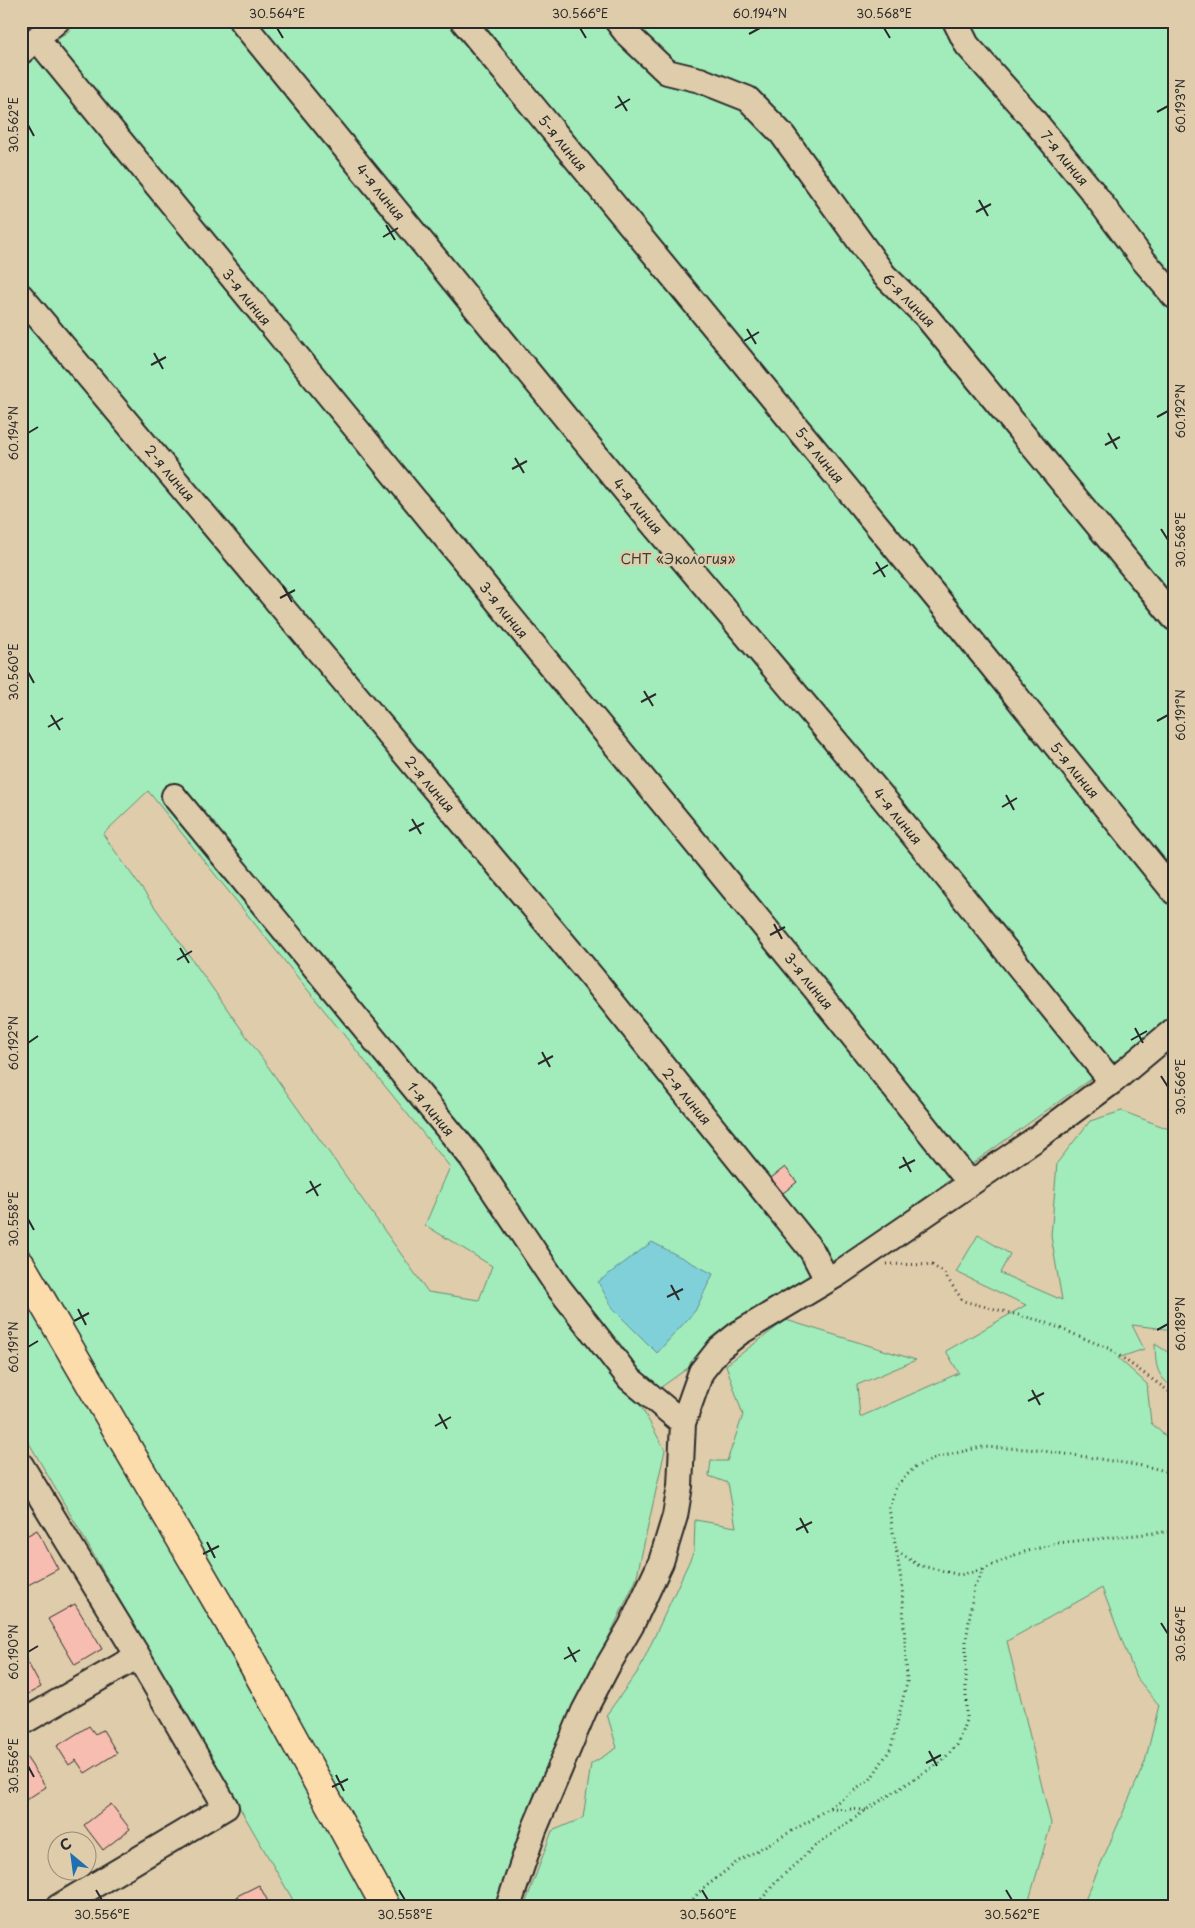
<svg xmlns="http://www.w3.org/2000/svg" width="1195" height="1928" viewBox="0 0 1195 1928" font-family="'Playpen Sans',sans-serif">
<rect width="100%" height="100%" fill="#dfccaa"/>
<filter id="ink" filterUnits="userSpaceOnUse"><feTurbulence type="fractalNoise" baseFrequency=".02" numOctaves="2"/><feDisplacementMap in="SourceGraphic" scale="10" xChannelSelector="R" yChannelSelector="G"/><feConvolveMatrix kernelMatrix="1 2 1 2 8 2 1 2 1" color-interpolation-filters="sRGB"/></filter>
<g filter="url(#ink)">
<path fill="#a2ebba" stroke="#668b72" fill-rule="evenodd" d="M 81,21 L 1174,21 L 1174,1019 L 639,1403 L 665,1450 L 636,1580 L 535,1791 L 498,1907 L 403,1907 L 51,1286 L 21,1238 L 21,69 ZM 148,791 L 450,1167 L 425,1225 L 492,1266 L 479,1300 L 428,1292 L 103,834 Z
M 1122,1111 L 1174,1131 L 1174,1330 L 1132,1325 L 1144,1349 L 1118,1358 L 1147,1384 L 1151,1423 L 1174,1444 L 1174,1907 L 1082,1907 L 1145,1762 L 1159,1705 L 1136,1677 L 1102,1588 L 1007,1641 L 1051,1824 L 1027,1907 L 524,1907 L 552,1831 L 583,1818 L 591,1764 L 617,1748 L 607,1714 L 639,1670 L 694,1551 L 695,1520 L 736,1527 L 728,1483 L 709,1476 L 711,1461 L 727,1461 L 743,1415 L 726,1365 L 786,1320 L 916,1360 L 857,1385 L 860,1417 L 959,1373 L 946,1351 L 1026,1305 L 956,1272 L 978,1235 L 1010,1254 L 1000,1273 L 1062,1300 L 1051,1236 L 1057,1163 L 1090,1121 Z
M 21,1287 L 374,1907 L 297,1907 L 21,1429 Z
M 1155,1344 L 1174,1356 L 1174,1388 C 1155,1375 1156,1365 1155,1344 Z"/>
<path fill="#80d0da" stroke="#5e8e94" d="M 652,1242 L 713,1274 L 695,1311 L 657,1353 L 614,1310 L 598,1282 Z"/>
<path fill="#f7bdb0" stroke="#2b2b2b" d="M 785,1167 L 797,1182 L 783,1193 L 771,1178 Z
M 37,1530 L 58,1569 L 28,1585 L 21,1571 L 21,1539 Z
M 75,1604 L 102,1649 L 75,1665 L 48,1619 Z
M 21,1650 L 41,1687 L 21,1698 Z
M 89,1726 L 95,1734 L 103,1730 L 117,1753 L 85,1773 L 76,1760 L 69,1765 L 57,1746 Z
M 21,1749 L 46,1787 L 21,1803 Z
M 111,1804 L 130,1829 L 103,1850 L 84,1825 Z
M 259,1885 L 271,1907 L 242,1907 L 237,1896 Z"/>
<g fill="none" stroke-linecap="round" stroke-linejoin="round">
<g stroke="#2b2b2b" stroke-width="28">
<path id="minor" d="M 241,21 L 642,511 L 880,794 L 1112,1082
M 463,21 L 954,619 L 1174,892
M 617,21 L 627,34 L 667,72 L 700,80 L 748,99 L 782,134 L 884,275 L 926,316 L 1174,618
M 955,21 L 967,45 L 1033,119 L 1092,191 L 1144,261 L 1174,296
M 37,39 L 817,991 L 970,1183
M 21,52 L 57,21
M 21,296 L 592,977 L 812,1251 L 827,1280
M 174,796 L 471,1157 L 558,1287 L 630,1379 L 683,1423
M 21,1465 L 138,1656 L 226,1807 L 58,1907
M 21,1723 L 138,1656
M 508,1907 L 534,1830 L 584,1711 L 607,1667 L 631,1626 L 661,1562 L 675,1516 L 680,1486 L 683,1423 L 701,1372 L 719,1349 L 739,1333 L 838,1274 L 1037,1138 L 1112,1082 L 1174,1030"/>
</g>
<g stroke="#2b2b2b" stroke-width="31">
<path id="major" d="M 21,1265 L 243,1646 L 386,1907"/>
</g>
<path stroke="#2b2b2b" stroke-width="3" stroke-dasharray="1 4" stroke-linecap="butt" d="M 887,1264 L 932,1265 L 943,1272 L 963,1301 L 1042,1321 L 1110,1349 L 1174,1395
M 897,1551 L 918,1565 L 960,1575 L 984,1569
M 830,1808 L 866,1810
M 687,1907 L 699,1892 L 737,1862 L 811,1820 L 870,1780 L 891,1748 L 907,1682 L 902,1585 L 889,1508 L 896,1486 L 915,1467 L 936,1458 L 981,1447 L 1029,1449 L 1087,1457 L 1149,1467 L 1174,1473
M 755,1907 L 776,1882 L 815,1846 L 866,1810 L 941,1762 L 957,1745 L 966,1720 L 966,1641 L 974,1587 L 984,1569 L 1017,1554 L 1057,1543 L 1174,1531"/>
<use href="#minor" stroke="#dfccaa" stroke-width="24"/>
<use href="#major" stroke="#fddcac" stroke-width="28"/>
</g>
</g>
<path fill="none" stroke="#2b2b2b" stroke-width="2" d="M 277,28 L 283,38M 580,28 L 586,38M 884,28 L 890,38M 749,34 L 760,28M 618,96 L 627,111M 615,108 L 630,99M 1157,112 L 1168,106M 28,125 L 34,136M 979,200 L 988,216M 976,212 L 991,204M 386,225 L 395,240M 383,237 L 398,228M 747,329 L 756,344M 744,341 L 759,332M 154,353 L 163,369M 151,365 L 166,357M 1157,417 L 1168,411M 28,433 L 38,427M 1108,433 L 1117,449M 1105,445 L 1120,437M 515,458 L 524,473M 512,469 L 527,461M 1161,529 L 1168,540M 876,562 L 885,577M 873,574 L 888,565M 283,586 L 292,602M 280,598 L 295,590M 28,672 L 34,683M 644,691 L 653,706M 641,702 L 656,694M 51,715 L 60,730M 1157,721 L 1168,715M 48,727 L 63,718M 1006,795 L 1014,810M 1002,807 L 1017,798M 412,819 L 421,834M 409,831 L 424,823M 774,924 L 782,939M 770,935 L 785,927M 180,948 L 189,963M 177,960 L 192,951M 1135,1028 L 1143,1043M 1131,1040 L 1147,1031M 28,1043 L 38,1036M 542,1052 L 550,1067M 538,1064 L 553,1056M 1161,1076 L 1168,1087M 903,1157 L 911,1172M 899,1168 L 915,1160M 310,1181 L 318,1196M 306,1193 L 321,1184M 28,1219 L 34,1230M 671,1285 L 679,1300M 667,1297 L 683,1289M 78,1309 L 86,1325M 74,1321 L 89,1313M 1157,1330 L 1168,1324M 28,1347 L 38,1341M 1032,1390 L 1040,1405M 1028,1401 L 1044,1393M 439,1414 L 447,1429M 435,1426 L 451,1417M 800,1518 L 808,1533M 796,1530 L 812,1522M 207,1542 L 215,1558M 203,1554 L 219,1546M 1161,1623 L 1168,1634M 568,1647 L 576,1662M 28,1652 L 38,1646M 564,1659 L 580,1650M 929,1751 L 937,1766M 926,1763 L 941,1755M 28,1766 L 34,1777M 336,1775 L 344,1791M 332,1787 L 348,1779M 96,1890 L 102,1900M 399,1890 L 405,1900M 702,1890 L 708,1900M 1006,1890 L 1012,1900"/>
<g text-anchor="middle" dominant-baseline="central" stroke-width="5" stroke-linejoin="round" paint-order="stroke">
<g font-size="14" fill="#2b2b2b" stroke="#dfccaa">
<text transform="translate(563 143) rotate(51)">5-я линия</text>
<text transform="translate(1065 158) rotate(51)">7-я линия</text>
<text transform="translate(381 192) rotate(51)">4-я линия</text>
<text transform="translate(247 297) rotate(51)">3-я линия</text>
<text transform="translate(909 300) rotate(46)">6-я линия</text>
<text transform="translate(820 455) rotate(51)">5-я линия</text>
<text transform="translate(170 473) rotate(50)">2-я линия</text>
<text transform="translate(638 506) rotate(50)">4-я линия</text>
<text transform="translate(504 610) rotate(51)">3-я линия</text>
<text transform="translate(1075 770) rotate(51)">5-я линия</text>
<text transform="translate(430 784) rotate(50)">2-я линия</text>
<text transform="translate(898 816) rotate(51)">4-я линия</text>
<text transform="translate(809 981) rotate(51)">3-я линия</text>
<text transform="translate(687 1096) rotate(51)">2-я линия</text>
<text transform="translate(431 1109) rotate(51)">1-я линия</text>
</g>
<g font-size="14" fill="#373e39" stroke="#dfccaa">
<text x="678" y="558">СНТ «Экология»</text>
</g>
</g>
<rect width="1195" height="1928" fill="none" stroke="#dfccaa" stroke-width="55"/>
<g transform="translate(72 1856) rotate(331)"><circle r="24" fill="#dfccaa" stroke="#978c77"/>
<path d="M0-4L9 19L0 12L-9 19Z" fill="#1f6fb2"/>
<text y="-8" font-size="14" font-weight="bold" text-anchor="middle" fill="#2b2b2b">С</text>
</g>
<rect x="28" y="28" width="1140" height="1872" fill="none" stroke="#2b2b2b" stroke-width="2"/>
<g font-size="12" text-anchor="middle" fill="#2b2b2b">
<text x="277" y="18">30.564°E</text>
<text x="580" y="18">30.566°E</text>
<text x="760" y="18">60.194°N</text>
<text x="884" y="18">30.568°E</text>
<text transform="translate(1181 106) rotate(-90)" y="4">60.193°N</text>
<text transform="translate(14 125) rotate(-90)" y="4">30.562°E</text>
<text transform="translate(1181 411) rotate(-90)" y="4">60.192°N</text>
<text transform="translate(14 433) rotate(-90)" y="4">60.194°N</text>
<text transform="translate(1181 540) rotate(-90)" y="4">30.568°E</text>
<text transform="translate(14 672) rotate(-90)" y="4">30.560°E</text>
<text transform="translate(1181 715) rotate(-90)" y="4">60.191°N</text>
<text transform="translate(14 1043) rotate(-90)" y="4">60.192°N</text>
<text transform="translate(1181 1087) rotate(-90)" y="4">30.566°E</text>
<text transform="translate(14 1219) rotate(-90)" y="4">30.558°E</text>
<text transform="translate(1181 1324) rotate(-90)" y="4">60.189°N</text>
<text transform="translate(14 1347) rotate(-90)" y="4">60.191°N</text>
<text transform="translate(1181 1634) rotate(-90)" y="4">30.564°E</text>
<text transform="translate(14 1652) rotate(-90)" y="4">60.190°N</text>
<text transform="translate(14 1766) rotate(-90)" y="4">30.556°E</text>
<text x="102" y="1919">30.556°E</text>
<text x="405" y="1919">30.558°E</text>
<text x="708" y="1919">30.560°E</text>
<text x="1012" y="1919">30.562°E</text>
</g>
</svg>
